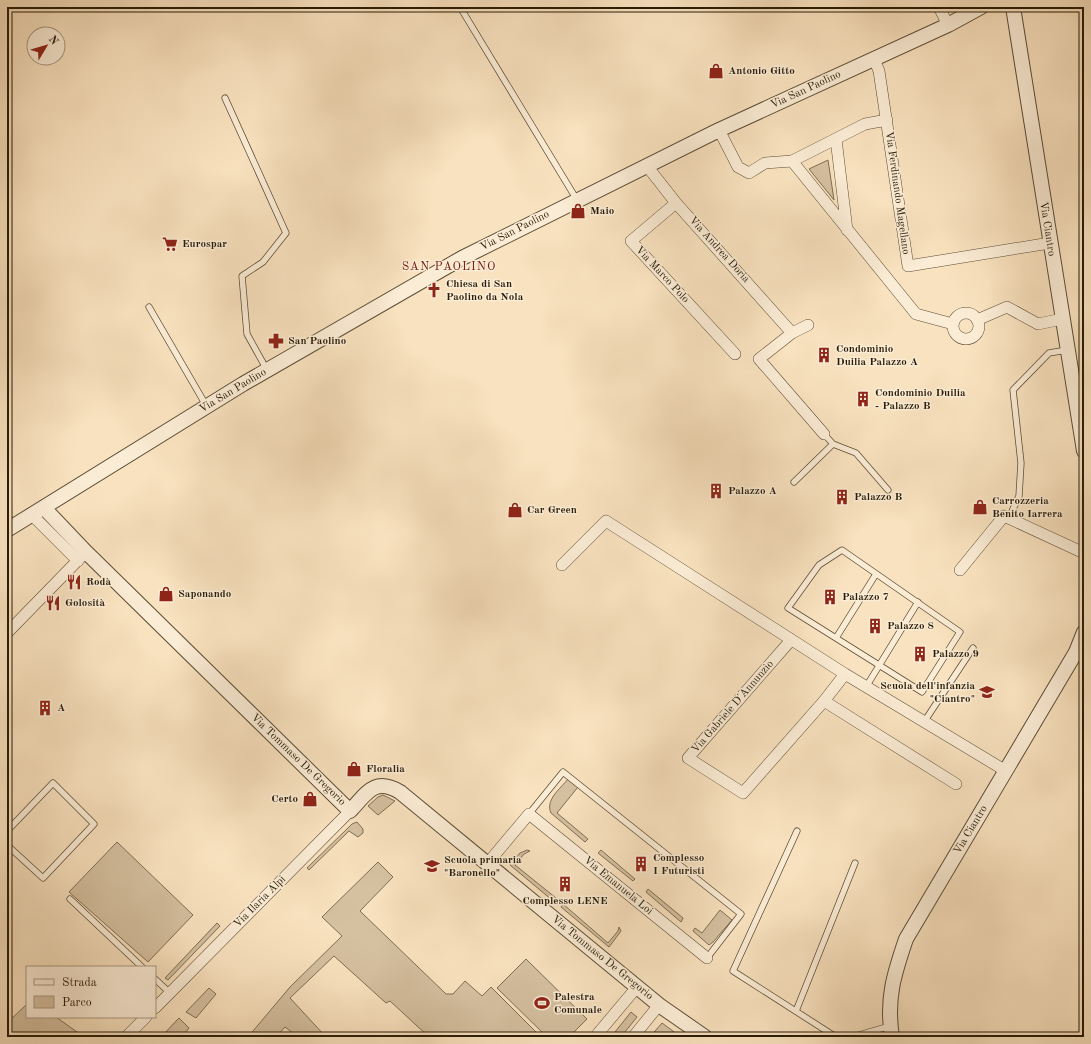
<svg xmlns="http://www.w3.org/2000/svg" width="1091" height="1044" viewBox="0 0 1091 1044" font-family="'Old Standard TT',serif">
<rect width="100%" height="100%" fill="#f9e2bf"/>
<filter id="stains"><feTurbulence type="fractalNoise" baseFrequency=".005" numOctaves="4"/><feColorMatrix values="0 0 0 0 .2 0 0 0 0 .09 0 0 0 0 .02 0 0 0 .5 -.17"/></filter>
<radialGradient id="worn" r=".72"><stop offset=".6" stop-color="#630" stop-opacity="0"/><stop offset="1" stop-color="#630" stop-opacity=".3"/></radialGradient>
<path fill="#d5c0a0" stroke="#7e6e54" d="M 828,160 L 834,200 L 809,169 Z
M 568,779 L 578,787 L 557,813 L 588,839 L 585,842 L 551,813 C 545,800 560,789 568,779 Z
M 383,795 L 395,801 L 378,815 L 368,806 L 378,797 Z
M 357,822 L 363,829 L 363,833 L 358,837 L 349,831 L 309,870 L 307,868 L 352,824 Z
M 117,842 L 193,915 L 148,962 L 69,892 Z
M 527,850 L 530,851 L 524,854 L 515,865 L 561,902 L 558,905 L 510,865 L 520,853 Z
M 601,850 L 635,879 L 633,881 L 598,853 Z
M 378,862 L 393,877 L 360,911 L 446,994 L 453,994 L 465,981 L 482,996 L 491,987 L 541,1037 L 429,1037 L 390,1001 L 386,1003 L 334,956 L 290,998 L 326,1037 L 298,1037 L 285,1027 L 276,1037 L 248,1037 L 290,987 L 342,936 L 322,917 Z
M 648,889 L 683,918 L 681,922 L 646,892 Z
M 563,904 L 608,943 L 618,931 L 619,927 L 621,931 L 609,947 L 561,907 Z
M 720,910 L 732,920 L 713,942 L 709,945 L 693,931 L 695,928 L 702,933 Z
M 217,923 L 220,926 L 168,980 L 165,978 Z
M 526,959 L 587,1019 L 569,1037 L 547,1037 L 497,988 Z
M 209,988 L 216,994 L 196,1018 L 186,1012 Z
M 27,1004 L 27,1017 L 56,1017 L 84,1037 L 7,1037 L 7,1023 Z
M 631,1012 L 637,1017 L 621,1037 L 611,1037 Z
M 179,1018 L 189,1028 L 182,1037 L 161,1037 Z
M 662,1023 L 681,1037 L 650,1037 Z"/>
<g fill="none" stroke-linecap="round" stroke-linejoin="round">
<g stroke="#5c4d35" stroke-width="7">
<path id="service" d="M 460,7 L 577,200
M 225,98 L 286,233 L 263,262 L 242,276 L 247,334 L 267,370
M 149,307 L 207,407
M 824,434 L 833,444 L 856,453 L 888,490
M 794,482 L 833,444
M 1009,518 L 1019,496 L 1021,463 L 1013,390 L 1049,353 L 1067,350
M 842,550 L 960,632 L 922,692 L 788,608 L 819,565 Z
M 836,638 L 876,574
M 866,687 L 918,602
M 924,722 L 973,648
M 529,814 L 563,772 L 741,914 L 707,958
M 7,831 L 53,783 L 94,824 L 43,878 L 7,845
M 797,831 L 733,971 L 836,1037
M 70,899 L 142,967
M 155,979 L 170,993
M 796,1011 L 855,863
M 852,1037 L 890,1026"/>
</g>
<g stroke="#5c4d35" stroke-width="12">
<path id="minor" d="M 939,7 L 948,25
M 874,59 L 879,71 L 908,266 L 1050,243
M 719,130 L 738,167 L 749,173 L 765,163 L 792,161 L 865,124 L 887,120
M 836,139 L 847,230
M 792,161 L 916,314 L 953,324
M 647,166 L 676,203 L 792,333 L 808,325
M 676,203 L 631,241 L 735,354
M953 326a13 13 0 1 1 26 0a13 13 0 1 1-26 0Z
M 977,320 L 1007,307 L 1038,324 L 1062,319
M 792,333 L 759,359 L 824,434
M 33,516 L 78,561
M 562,565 L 606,521 L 845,674 L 1006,771
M 960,570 L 1004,516 L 1084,553
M 7,633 L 86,552
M 791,640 L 688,758 L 743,793 L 824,701 L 845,674
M 824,701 L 956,784
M 487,864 L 529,814 L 707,958
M 155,1008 L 350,811
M 126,1037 L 146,1017
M 595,1037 L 637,987
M 633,1037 L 659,1005"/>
</g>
<g stroke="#5c4d35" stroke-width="16">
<path id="tertiary" d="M 1013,7 L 1084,451
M 45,509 L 86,552 L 350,811 C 367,793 374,777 400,792 L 659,1005 L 705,1037
M 7,530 L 243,384 L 462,258 L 719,130 L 948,25 L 981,7
M 892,1037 C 886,999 894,974 906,939 L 1076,652 L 1084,632"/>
</g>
<use href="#service" stroke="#fbecd5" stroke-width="5.5"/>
<use href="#minor" stroke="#fbecd5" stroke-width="11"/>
<use href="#tertiary" stroke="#fbecd5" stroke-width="14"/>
</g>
<defs>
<g id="shop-bare" transform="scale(1.2)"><path d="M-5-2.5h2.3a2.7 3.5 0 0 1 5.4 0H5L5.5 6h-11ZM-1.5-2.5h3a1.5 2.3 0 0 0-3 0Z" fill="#8f2418" stroke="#fbecd5" stroke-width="2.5" paint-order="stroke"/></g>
<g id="supermarket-bare" transform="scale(1.2)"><path d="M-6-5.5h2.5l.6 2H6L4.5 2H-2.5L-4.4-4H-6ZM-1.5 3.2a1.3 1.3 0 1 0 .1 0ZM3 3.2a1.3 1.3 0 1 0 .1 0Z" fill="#8f2418" stroke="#fbecd5" stroke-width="2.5" paint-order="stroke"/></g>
<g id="church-bare" transform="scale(1.2)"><path d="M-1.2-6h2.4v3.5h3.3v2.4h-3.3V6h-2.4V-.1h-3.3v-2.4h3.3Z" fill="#8f2418" stroke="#fbecd5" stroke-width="2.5" paint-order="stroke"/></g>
<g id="pharmacy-bare" transform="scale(1.2)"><path d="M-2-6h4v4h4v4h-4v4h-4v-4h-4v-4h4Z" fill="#8f2418" stroke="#fbecd5" stroke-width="2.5" paint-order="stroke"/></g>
<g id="building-bare" transform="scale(1.2)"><path d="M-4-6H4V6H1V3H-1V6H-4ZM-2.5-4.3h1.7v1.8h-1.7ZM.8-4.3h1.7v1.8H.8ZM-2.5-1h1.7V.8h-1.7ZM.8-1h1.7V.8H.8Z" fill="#8f2418" stroke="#fbecd5" stroke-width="2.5" paint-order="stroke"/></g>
<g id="restaurant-bare" transform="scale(1.2)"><path d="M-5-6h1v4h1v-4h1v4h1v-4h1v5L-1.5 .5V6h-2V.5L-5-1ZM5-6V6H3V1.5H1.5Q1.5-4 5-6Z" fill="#8f2418" stroke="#fbecd5" stroke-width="2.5" paint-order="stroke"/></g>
<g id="school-bare" transform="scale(1.2)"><path d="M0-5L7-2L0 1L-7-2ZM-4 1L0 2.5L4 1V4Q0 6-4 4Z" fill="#8f2418" stroke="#fbecd5" stroke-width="2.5" paint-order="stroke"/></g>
<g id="stadium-bare" transform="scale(1.2)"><path d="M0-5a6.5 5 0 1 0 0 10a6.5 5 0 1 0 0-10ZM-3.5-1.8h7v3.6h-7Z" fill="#8f2418" stroke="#fbecd5" stroke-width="2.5" paint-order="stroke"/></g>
</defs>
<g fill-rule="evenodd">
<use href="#shop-bare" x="716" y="71"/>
<use href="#shop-bare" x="578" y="211"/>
<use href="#supermarket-bare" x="170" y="244"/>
<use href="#church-bare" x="434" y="290"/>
<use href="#pharmacy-bare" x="276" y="341"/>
<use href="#building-bare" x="824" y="355"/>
<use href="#building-bare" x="863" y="399"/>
<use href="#building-bare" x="716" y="491"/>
<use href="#building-bare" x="842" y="497"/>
<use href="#shop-bare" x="980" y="507"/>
<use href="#shop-bare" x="515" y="510"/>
<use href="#restaurant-bare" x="74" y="582"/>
<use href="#shop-bare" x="166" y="594"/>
<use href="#building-bare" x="830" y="597"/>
<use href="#restaurant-bare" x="53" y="603"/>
<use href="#building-bare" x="875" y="626"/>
<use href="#building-bare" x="920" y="654"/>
<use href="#school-bare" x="987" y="692"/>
<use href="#building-bare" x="45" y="708"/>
<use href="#shop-bare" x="354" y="769"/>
<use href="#shop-bare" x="310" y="799"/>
<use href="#building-bare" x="641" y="864"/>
<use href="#school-bare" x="432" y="866"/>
<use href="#building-bare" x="565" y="884"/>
<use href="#stadium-bare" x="542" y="1003"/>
</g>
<g text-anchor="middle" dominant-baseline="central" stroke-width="3" stroke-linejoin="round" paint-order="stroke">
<g font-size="11" font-weight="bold" fill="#281b07" stroke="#fbecd5" text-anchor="start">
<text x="728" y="71">Antonio Gitto</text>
<text x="590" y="211">Maio</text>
<text x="182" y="244">Eurospar</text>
<text x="446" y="284">Chiesa di San<tspan x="446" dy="13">Paolino da Nola</tspan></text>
<text x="288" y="341">San Paolino</text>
<text x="836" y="349">Condominio<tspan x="836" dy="13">Duilia Palazzo A</tspan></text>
<text x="875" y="393">Condominio Duilia<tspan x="875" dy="13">- Palazzo B</tspan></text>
<text x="728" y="491">Palazzo A</text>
<text x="854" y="497">Palazzo B</text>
<text x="992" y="501">Carrozzeria<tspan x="992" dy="13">Benito Iarrera</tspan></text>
<text x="527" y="510">Car Green</text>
<text x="86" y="582">Rodà</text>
<text x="178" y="594">Saponando</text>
<text x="842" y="597">Palazzo 7</text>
<text x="65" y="603">Golosità</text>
<text x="887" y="626">Palazzo 8</text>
<text x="932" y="654">Palazzo 9</text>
<text x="975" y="686" text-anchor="end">Scuola dell'infanzia<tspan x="975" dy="13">"Ciantro"</tspan></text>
<text x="57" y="708">A</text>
<text x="366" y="769">Floralia</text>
<text x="298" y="799" text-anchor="end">Certo</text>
<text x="653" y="858">Complesso<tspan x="653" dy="13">I Futuristi</tspan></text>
<text x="444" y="860">Scuola primaria<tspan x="444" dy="13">"Baronello"</tspan></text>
<text x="565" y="901" text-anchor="middle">Complesso LENE</text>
<text x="554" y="997">Palestra<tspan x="554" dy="13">Comunale</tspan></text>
</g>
<g font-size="11" fill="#281b07" stroke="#fbecd5">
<text transform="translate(806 90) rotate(-25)">Via San Paolino</text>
<text transform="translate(897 193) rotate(82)">Via Ferdinando Magellano</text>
<text transform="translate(1047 229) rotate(81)">Via Ciantro</text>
<text transform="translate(515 231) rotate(-27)">Via San Paolino</text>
<text transform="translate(719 250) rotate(48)">Via Andrea Doria</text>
<text transform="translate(662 275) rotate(47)">Via Marco Polo</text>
<text transform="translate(233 391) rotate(-31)">Via San Paolino</text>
<text transform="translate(733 707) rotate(-49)">Via Gabriele D'Annunzio</text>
<text transform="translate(298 760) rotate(44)">Via Tommaso De Gregorio</text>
<text transform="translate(971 830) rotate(-59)">Via Ciantro</text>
<text transform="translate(618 886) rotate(39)">Via Emanuela Loi</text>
<text transform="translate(260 902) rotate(-45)">Via Ilaria Alpi</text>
<text transform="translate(602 958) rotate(39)">Via Tommaso De Gregorio</text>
</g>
<g font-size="12" letter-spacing="1" fill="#7a1f14" stroke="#fbecd5">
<text x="449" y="267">SAN PAOLINO</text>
</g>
</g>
<rect width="1091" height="1044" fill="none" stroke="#f9e2bf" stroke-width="24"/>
<rect x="8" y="8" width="1075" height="1028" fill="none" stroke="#281b07" stroke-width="2"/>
<rect x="12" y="12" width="1067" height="1020" fill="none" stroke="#281b07"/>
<rect x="26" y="966" width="130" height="52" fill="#fbecd5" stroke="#a79883"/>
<rect x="34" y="979" width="20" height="6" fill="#fbecd5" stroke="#a79883"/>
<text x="62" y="986" font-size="12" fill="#281b07">Strada</text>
<rect x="34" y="996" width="20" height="12" fill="#d5c0a0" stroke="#a79883"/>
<text x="62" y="1006" font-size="12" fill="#281b07">Parco</text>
<g transform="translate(46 46) rotate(52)"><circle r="19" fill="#fbecd5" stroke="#a79883"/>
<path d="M0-3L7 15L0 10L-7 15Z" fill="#8f2418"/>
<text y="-6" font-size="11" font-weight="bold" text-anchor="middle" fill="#281b07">N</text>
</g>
<rect width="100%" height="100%" filter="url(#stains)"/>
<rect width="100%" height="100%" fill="url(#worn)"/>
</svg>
